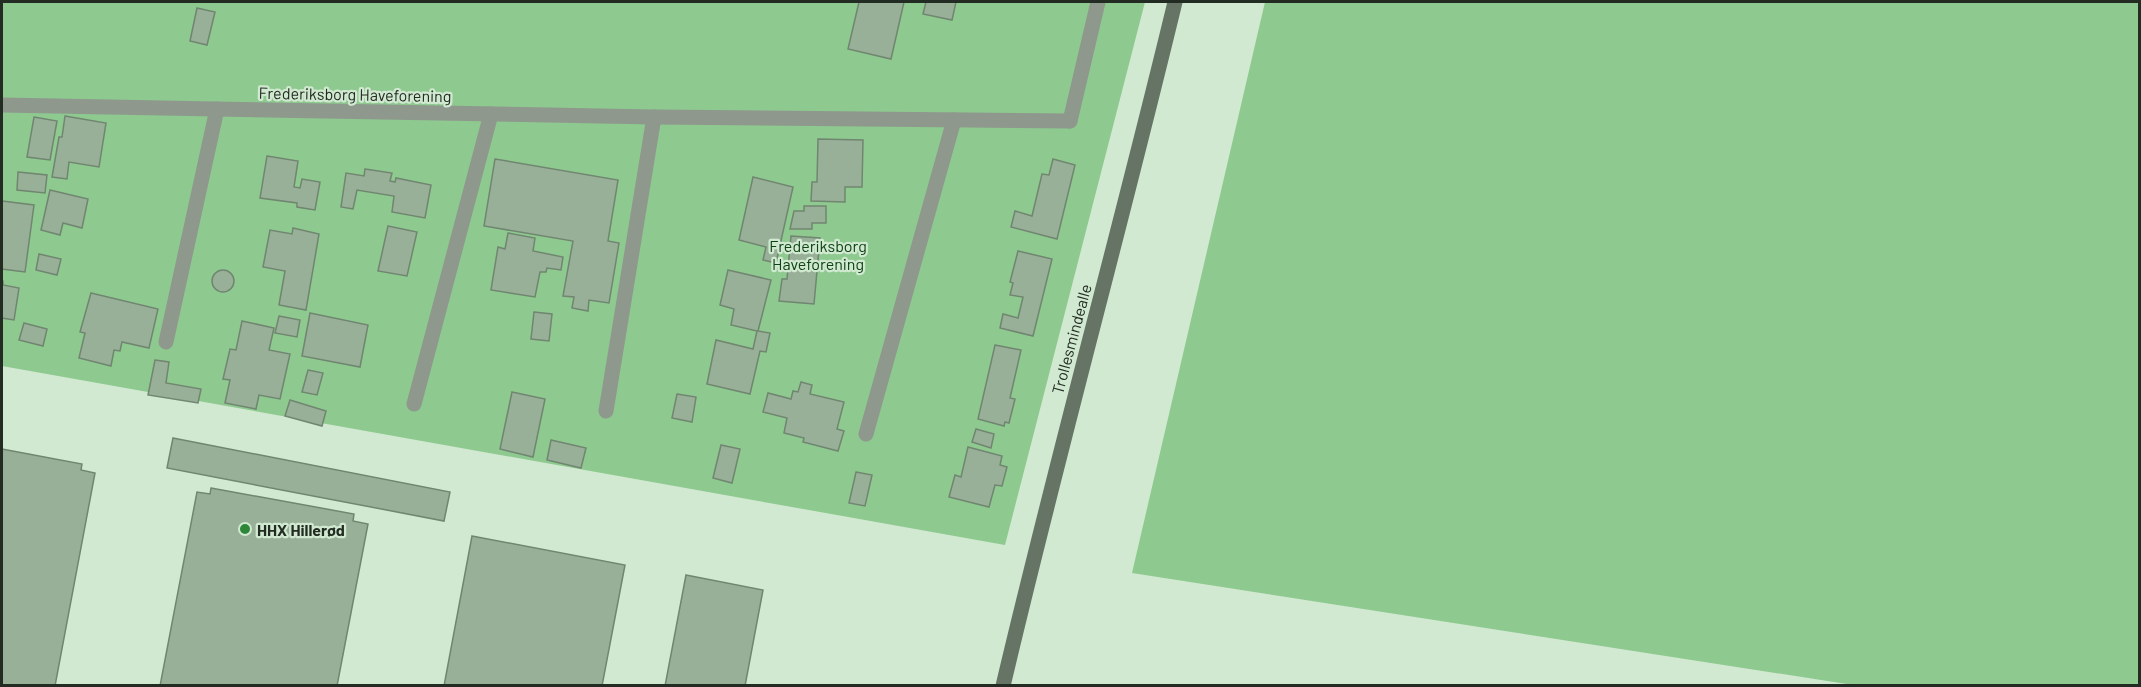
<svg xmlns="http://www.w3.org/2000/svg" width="2141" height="687" viewBox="0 0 2141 687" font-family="Barlow,sans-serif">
<rect width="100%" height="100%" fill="#d1e9d1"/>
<path fill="#8ec98f" d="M 2,2 L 1145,2 L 1005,545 L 2,366 Z
M 1265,2 L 2139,2 L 2139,685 L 1853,685 L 1132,573 Z"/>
<path fill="#98af98" stroke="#708670" stroke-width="1.5" d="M 859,2 L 904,2 L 891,59 L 848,49 Z
M 926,2 L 956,2 L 952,20 L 923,14 Z
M 197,8 L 215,12 L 207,45 L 190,41 Z
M 65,116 L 106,123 L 99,167 L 69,162 L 67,179 L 52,177 L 59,137 L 62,137 Z
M 34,117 L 57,121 L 50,160 L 27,157 Z
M 818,139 L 863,140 L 862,187 L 845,187 L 845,202 L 811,201 L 812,182 L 817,182 Z
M 267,156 L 298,161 L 294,187 L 300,188 L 302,179 L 320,182 L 315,210 L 297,207 L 297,203 L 260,198 Z
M 495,159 L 618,180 L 608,241 L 619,243 L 609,303 L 589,300 L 588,311 L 572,308 L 574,297 L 563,296 L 573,241 L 484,226 Z
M 1053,159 L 1075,165 L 1057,239 L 1011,227 L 1015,211 L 1032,216 L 1042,174 L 1049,175 Z
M 365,169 L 392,173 L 390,181 L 395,182 L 396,178 L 431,185 L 425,218 L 392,212 L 394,196 L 357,190 L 353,209 L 341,207 L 346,173 L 364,176 Z
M 18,172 L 47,175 L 45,193 L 17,190 Z
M 753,177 L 793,187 L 776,263 L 763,260 L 766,247 L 739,240 Z
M 50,190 L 88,199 L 82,228 L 63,223 L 60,235 L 41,230 Z
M 2,201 L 34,205 L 25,272 L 2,269 Z
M 804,206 L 826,206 L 826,223 L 812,223 L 812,229 L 790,229 L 794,211 L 804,211 Z
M 388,226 L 417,232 L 407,276 L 378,271 Z
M 293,228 L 319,234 L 306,310 L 279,305 L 285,271 L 263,267 L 270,230 L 292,234 Z
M 508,233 L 535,238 L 533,251 L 563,257 L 561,270 L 547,268 L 546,272 L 540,272 L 535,297 L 491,290 L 498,247 L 505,249 Z
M 791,236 L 820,238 L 814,304 L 779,301 L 782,279 L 787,279 Z
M 1018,251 L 1052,259 L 1033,336 L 1000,328 L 1003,314 L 1018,318 L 1023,297 L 1010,295 L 1013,283 L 1010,282 Z
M 39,254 L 61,259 L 57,275 L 36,270 Z
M 728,270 L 771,280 L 758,331 L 770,333 L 766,352 L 760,351 L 750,394 L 707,384 L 716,340 L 753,349 L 757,331 L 731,325 L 734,309 L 720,305 Z
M212 281a11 11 0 1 1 22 0a11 11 0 1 1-22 0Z
M 2,280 L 3,281 L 3,285 L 19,288 L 14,320 L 2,318 Z
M 91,293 L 158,309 L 149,348 L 122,342 L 120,351 L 114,350 L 111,366 L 79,358 L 85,333 L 80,332 Z
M 534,312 L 552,314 L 549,341 L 531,339 Z
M 310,313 L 368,325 L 360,367 L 302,356 Z
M 279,316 L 300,320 L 297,337 L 275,333 Z
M 242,321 L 274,328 L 269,350 L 290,354 L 280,399 L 259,395 L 256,409 L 225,403 L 230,380 L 223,379 L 230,349 L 236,350 Z
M 24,323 L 47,329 L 43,346 L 19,340 Z
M 995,345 L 1021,350 L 1010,398 L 1015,399 L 1009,423 L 1005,422 L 1004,426 L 978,419 Z
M 155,360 L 169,362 L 166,383 L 201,389 L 198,403 L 148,395 Z
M 308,370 L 323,373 L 317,395 L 302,392 Z
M 801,382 L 812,385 L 810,394 L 844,402 L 837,429 L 844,431 L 838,451 L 803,442 L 804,438 L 784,433 L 787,418 L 763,412 L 768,393 L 791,399 L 793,391 L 798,392 Z
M 512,392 L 545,399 L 533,457 L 500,449 Z
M 677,394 L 696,397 L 692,422 L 672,418 Z
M 290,400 L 326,411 L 322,426 L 285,416 Z
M 976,429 L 994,434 L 991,448 L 972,442 Z
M 173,438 L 450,492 L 444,521 L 167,468 Z
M 551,440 L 586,448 L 581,468 L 547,460 Z
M 721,445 L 740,449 L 732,483 L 713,478 Z
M 968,447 L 1002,456 L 1000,465 L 1007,467 L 1002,486 L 995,485 L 989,507 L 949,497 L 955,475 L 961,477 Z
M 2,449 L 82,464 L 81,470 L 95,473 L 55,686 L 2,686 Z
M 856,472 L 872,475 L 865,506 L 849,503 Z
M 211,488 L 354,514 L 353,521 L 368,524 L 337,686 L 160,686 L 197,492 L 210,494 Z
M 472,536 L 625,565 L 602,686 L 444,686 Z
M 686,575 L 763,590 L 745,686 L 665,686 Z"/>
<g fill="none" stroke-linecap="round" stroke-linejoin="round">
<path stroke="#8e988d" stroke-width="15" d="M 1070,121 L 1098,2
M 166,342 L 217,109
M 414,404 L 491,114
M 606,411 L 654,117
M 866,434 L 954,120"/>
<path stroke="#8e988d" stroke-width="15" d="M 2,105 L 654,117 L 1070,121"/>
<path stroke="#667466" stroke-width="15" d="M 1003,686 C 1057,457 1120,230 1175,2"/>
</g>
<circle fill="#2e8738" stroke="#d1e9d1" stroke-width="2" cx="245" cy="529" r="6"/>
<g text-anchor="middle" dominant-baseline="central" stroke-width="4.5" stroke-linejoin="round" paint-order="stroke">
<g font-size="16" fill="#232c23" stroke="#d1e9d1">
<text transform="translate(355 94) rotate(1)">Frederiksborg Haveforening</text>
<text transform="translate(1071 339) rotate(-75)">Trollesmindealle</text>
</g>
<g font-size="16" fill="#0e4415" stroke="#d1e9d1">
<text x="818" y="245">Frederiksborg<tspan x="818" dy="18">Haveforening</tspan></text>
</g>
<g font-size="16" font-weight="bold" fill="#232c23" stroke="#d1e9d1" text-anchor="start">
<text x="257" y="529">HHX Hillerød</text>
</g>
</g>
<rect width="2141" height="687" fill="none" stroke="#232c23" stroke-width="6"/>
</svg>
